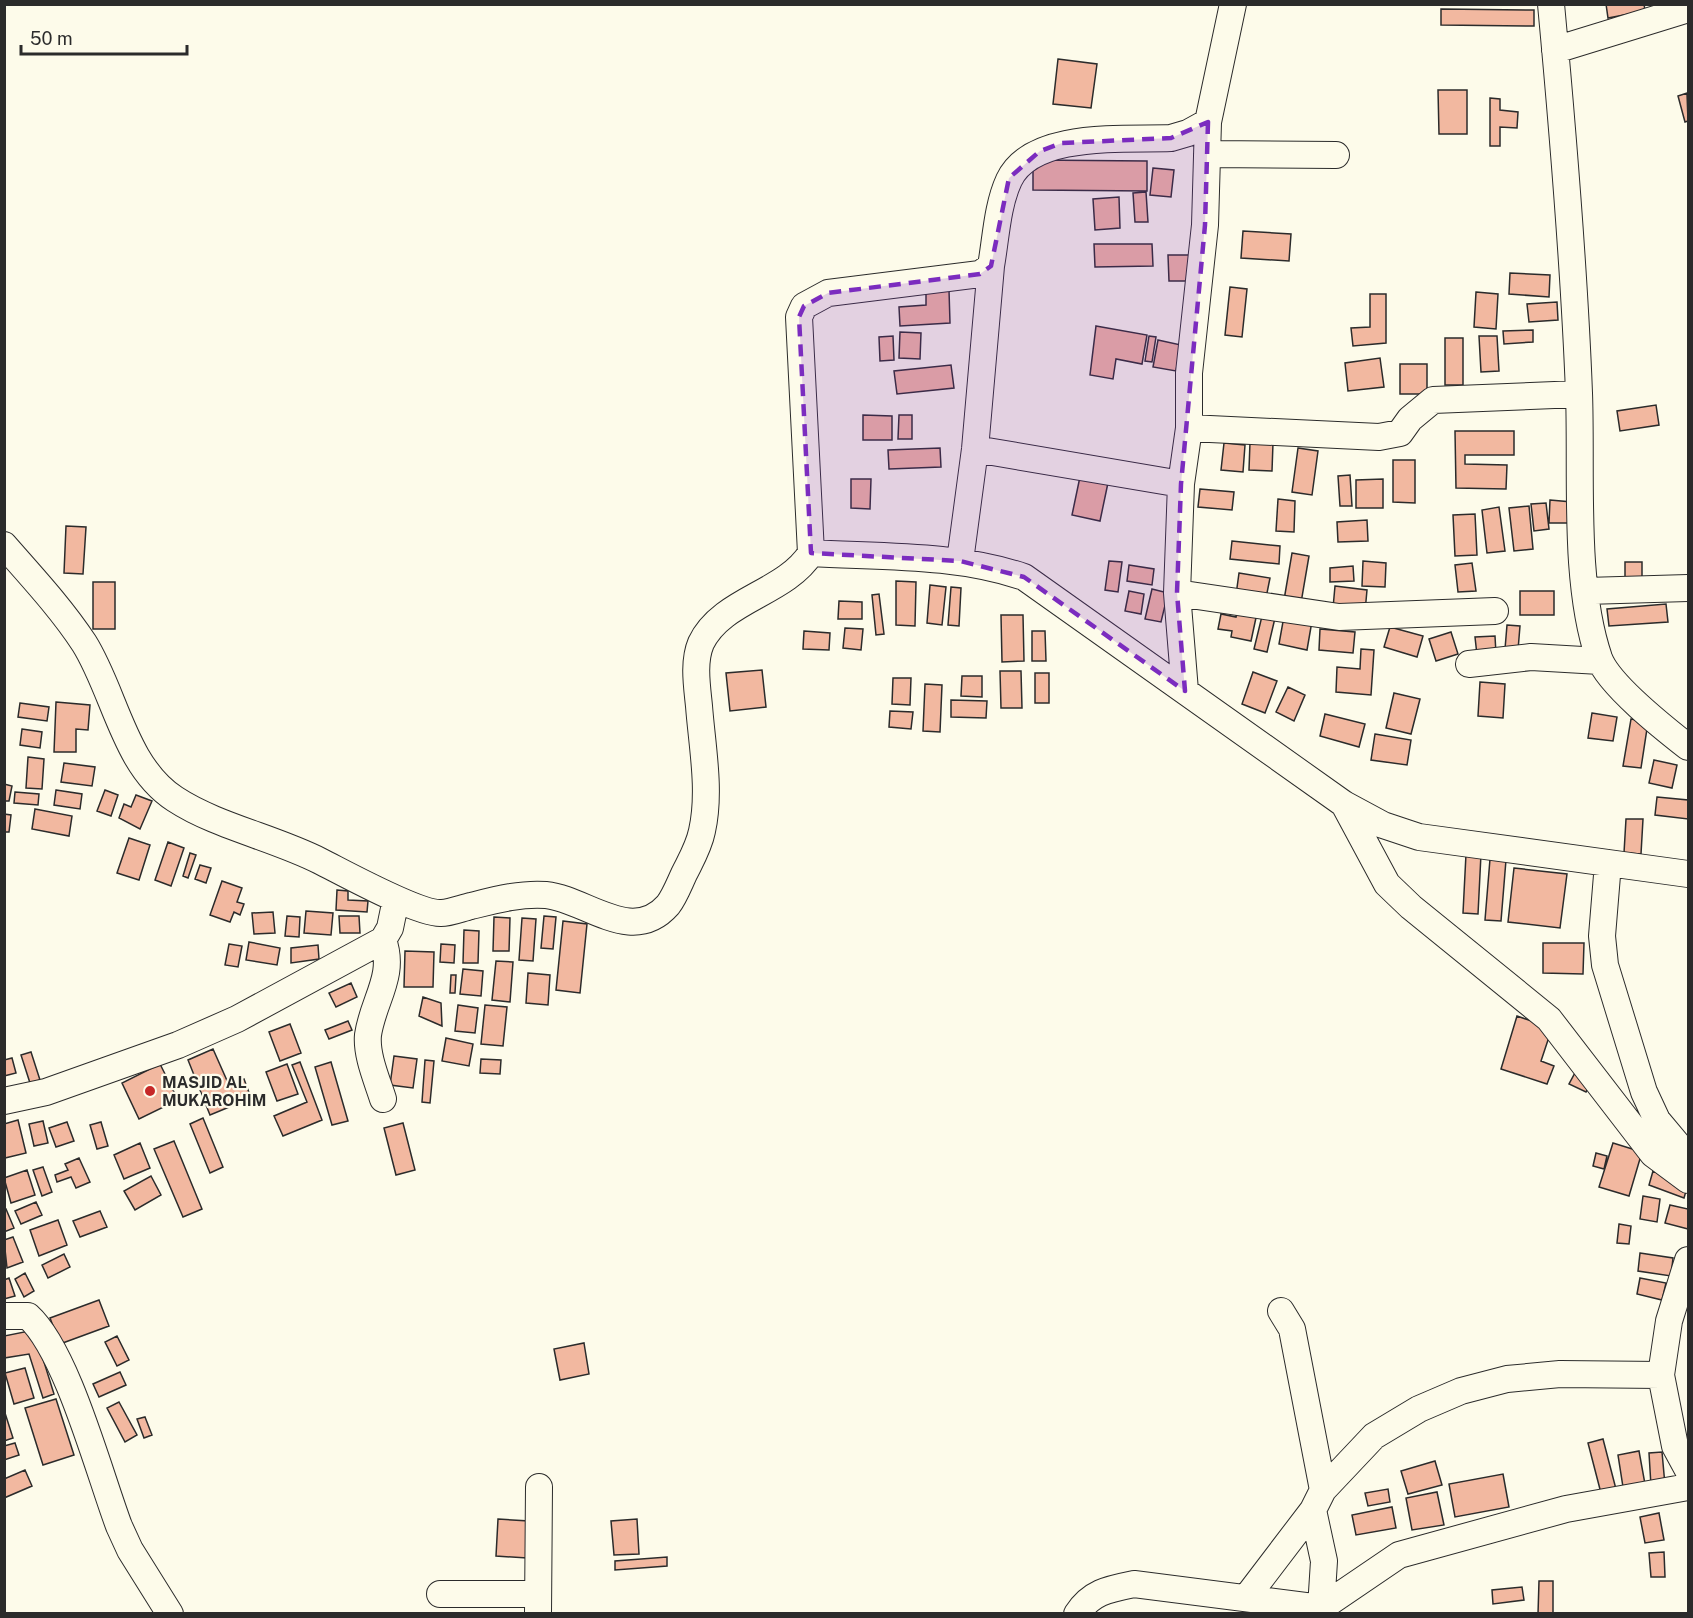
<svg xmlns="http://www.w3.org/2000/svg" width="1693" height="1618" viewBox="0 0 1693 1618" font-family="'Public Sans',sans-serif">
<rect width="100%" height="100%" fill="#fdfbea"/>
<path fill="#f2b8a0" stroke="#2b2b2b" stroke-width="1.5" d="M 1606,4 L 1644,4 L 1645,11 L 1608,18 Z
M 1441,9 L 1534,10 L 1534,26 L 1441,25 Z
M 1058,59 L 1097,64 L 1091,108 L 1053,104 Z
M 1438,90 L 1467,90 L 1467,134 L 1439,134 Z
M 1687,93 L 1688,121 L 1685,122 L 1678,96 Z
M 1490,98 L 1500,99 L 1500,110 L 1518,112 L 1517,128 L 1500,127 L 1500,146 L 1490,146 Z
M 1033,160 L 1147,161 L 1147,191 L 1033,190 Z
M 1153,168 L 1174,170 L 1171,197 L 1150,195 Z
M 1146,192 L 1148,222 L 1135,222 L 1133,193 Z
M 1119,197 L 1120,228 L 1095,230 L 1093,199 Z
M 1243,231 L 1291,234 L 1289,261 L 1241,258 Z
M 1094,244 L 1152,244 L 1153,266 L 1095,267 Z
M 1168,255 L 1196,255 L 1196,281 L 1169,281 Z
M 1510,273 L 1550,275 L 1549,297 L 1509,294 Z
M 1230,287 L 1247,289 L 1242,337 L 1225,335 Z
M 949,290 L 950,323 L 900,326 L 899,307 L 926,305 L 926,291 Z
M 1476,292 L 1498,294 L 1496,329 L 1474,327 Z
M 1370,294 L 1386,294 L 1386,343 L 1353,346 L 1351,328 L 1370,327 Z
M 1557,302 L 1558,320 L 1529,322 L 1527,304 Z
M 1096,326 L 1147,335 L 1142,364 L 1116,359 L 1113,379 L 1090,375 Z
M 1533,330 L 1533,342 L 1504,344 L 1503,331 Z
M 900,332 L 921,333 L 920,359 L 899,358 Z
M 893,336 L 894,360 L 880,361 L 879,337 Z
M 1149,336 L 1156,337 L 1152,362 L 1145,361 Z
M 1479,336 L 1497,336 L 1499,371 L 1481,372 Z
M 1445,338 L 1463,338 L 1463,385 L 1445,385 Z
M 1158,340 L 1181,345 L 1176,371 L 1153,367 Z
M 1380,358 L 1384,387 L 1348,391 L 1345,363 Z
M 1400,364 L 1427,364 L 1427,394 L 1400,394 Z
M 951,365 L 954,388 L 897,394 L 894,371 Z
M 1656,405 L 1659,425 L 1620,431 L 1617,411 Z
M 863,415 L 892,416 L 892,440 L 863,440 Z
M 899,415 L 912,415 L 912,439 L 898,439 Z
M 1455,431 L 1514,431 L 1514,455 L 1465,455 L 1465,464 L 1507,465 L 1506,489 L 1456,488 Z
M 1250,442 L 1273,443 L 1272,471 L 1249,470 Z
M 1224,443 L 1245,445 L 1243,472 L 1221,470 Z
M 940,448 L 941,467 L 889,469 L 888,450 Z
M 1298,448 L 1318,451 L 1312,495 L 1292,492 Z
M 1393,460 L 1415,460 L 1415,503 L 1393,502 Z
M 1081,472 L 1109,478 L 1100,521 L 1072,515 Z
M 1350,475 L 1352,506 L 1340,506 L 1338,476 Z
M 851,479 L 871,479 L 870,509 L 851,508 Z
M 1383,479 L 1383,508 L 1356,508 L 1356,480 Z
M 1200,489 L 1234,492 L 1232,510 L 1198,507 Z
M 1278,499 L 1295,501 L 1294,532 L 1276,531 Z
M 1550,500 L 1572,502 L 1571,523 L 1549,523 Z
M 1546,503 L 1549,529 L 1534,531 L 1531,504 Z
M 1529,506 L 1533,549 L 1514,551 L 1509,508 Z
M 1499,507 L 1505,551 L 1487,553 L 1482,510 Z
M 1475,514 L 1477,555 L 1455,556 L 1453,515 Z
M 1367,520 L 1368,541 L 1338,542 L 1337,522 Z
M 66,526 L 86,527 L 83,574 L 64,573 Z
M 1232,541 L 1280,546 L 1279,564 L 1230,559 Z
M 1292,553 L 1309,556 L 1301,603 L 1284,600 Z
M 1109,561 L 1122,562 L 1118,592 L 1105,590 Z
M 1363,561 L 1386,563 L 1385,587 L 1362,586 Z
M 1625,562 L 1642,562 L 1642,585 L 1625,584 Z
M 1472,563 L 1476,591 L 1458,592 L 1455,565 Z
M 1129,565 L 1154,569 L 1152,585 L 1127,581 Z
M 1353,566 L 1354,581 L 1330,582 L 1330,568 Z
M 1239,573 L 1270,578 L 1266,598 L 1236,595 Z
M 896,581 L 916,582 L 915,626 L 896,625 Z
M 93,582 L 115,582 L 115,629 L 93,629 Z
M 930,585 L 946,587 L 942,625 L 927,623 Z
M 1335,586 L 1367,590 L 1365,612 L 1333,608 Z
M 951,587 L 961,588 L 959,626 L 948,625 Z
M 1152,589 L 1168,593 L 1161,622 L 1145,619 Z
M 1129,591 L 1144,594 L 1141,614 L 1125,611 Z
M 1520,591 L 1554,591 L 1554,615 L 1520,615 Z
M 879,594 L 884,634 L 876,635 L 872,595 Z
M 839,601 L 862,602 L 862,619 L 838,619 Z
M 1666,604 L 1668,622 L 1609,626 L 1607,609 Z
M 1238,609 L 1257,613 L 1251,641 L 1231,637 L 1232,631 L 1218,629 L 1221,614 L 1236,617 Z
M 1001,615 L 1023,615 L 1024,661 L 1002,662 Z
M 1262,616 L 1275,618 L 1267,652 L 1254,649 Z
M 1284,616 L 1312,621 L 1307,650 L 1279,644 Z
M 1507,625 L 1520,626 L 1518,650 L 1505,649 Z
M 1390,627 L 1423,636 L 1417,657 L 1384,647 Z
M 845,628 L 863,629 L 861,650 L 843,648 Z
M 1320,629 L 1355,632 L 1353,653 L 1319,650 Z
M 804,631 L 830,633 L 829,650 L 803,649 Z
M 1032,631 L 1045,631 L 1046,661 L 1032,661 Z
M 1451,632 L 1458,654 L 1436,661 L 1429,639 Z
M 1495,636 L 1496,654 L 1477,655 L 1475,637 Z
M 1361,649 L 1374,650 L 1371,695 L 1336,692 L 1337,667 L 1360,669 Z
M 762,670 L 766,707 L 730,711 L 726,673 Z
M 1000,671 L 1021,671 L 1022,708 L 1001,708 Z
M 1253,672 L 1277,681 L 1265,713 L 1242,704 Z
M 1035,673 L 1049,673 L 1049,703 L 1035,703 Z
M 962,676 L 982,676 L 982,697 L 961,696 Z
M 893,678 L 911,678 L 910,705 L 892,704 Z
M 1480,682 L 1505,684 L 1503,718 L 1478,716 Z
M 925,684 L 942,685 L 940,732 L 923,731 Z
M 1288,687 L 1305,695 L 1294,721 L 1276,712 Z
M 1394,693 L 1420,699 L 1411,734 L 1386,728 Z
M 951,700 L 987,701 L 986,718 L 951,717 Z
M 56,702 L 90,705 L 88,730 L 76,729 L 76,752 L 54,752 Z
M 20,703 L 49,707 L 47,721 L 18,717 Z
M 890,711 L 913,712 L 911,729 L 889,727 Z
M 1592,713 L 1617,717 L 1613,741 L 1588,738 Z
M 1325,714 L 1365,724 L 1359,747 L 1320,736 Z
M 1631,719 L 1648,722 L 1641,768 L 1623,766 Z
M 22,729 L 42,732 L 40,748 L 20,745 Z
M 1375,734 L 1411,740 L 1407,765 L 1371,760 Z
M 28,757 L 44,759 L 42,789 L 26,788 Z
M 1654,760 L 1677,765 L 1672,788 L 1649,783 Z
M 64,763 L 95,767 L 92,786 L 61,782 Z
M 4,784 L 12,786 L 9,801 L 4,801 Z
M 56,790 L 82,794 L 80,809 L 54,805 Z
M 105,790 L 118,795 L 111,816 L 97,811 Z
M 15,792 L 39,794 L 38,805 L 14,803 Z
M 136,795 L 152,801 L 140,829 L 119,818 L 124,804 L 131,807 Z
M 1657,797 L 1688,800 L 1688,819 L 1655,815 Z
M 35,809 L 72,816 L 69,836 L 32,829 Z
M 4,814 L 11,815 L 9,832 L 4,832 Z
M 1626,819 L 1643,819 L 1641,854 L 1624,853 Z
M 129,838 L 150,845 L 139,880 L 117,873 Z
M 168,842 L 184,848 L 171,886 L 155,880 Z
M 190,853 L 196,855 L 188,878 L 183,876 Z
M 1466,854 L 1481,854 L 1478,914 L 1463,913 Z
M 1490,859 L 1506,860 L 1501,921 L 1485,920 Z
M 200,865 L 211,868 L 206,883 L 195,879 Z
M 1514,868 L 1567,874 L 1560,928 L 1508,922 Z
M 222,881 L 242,888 L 237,902 L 244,904 L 240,915 L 234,912 L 230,922 L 210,915 Z
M 337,890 L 348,891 L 348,900 L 368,901 L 367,912 L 336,910 Z
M 306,911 L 333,913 L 331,935 L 304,933 Z
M 273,912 L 275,933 L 254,934 L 252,913 Z
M 287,916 L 300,917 L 299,937 L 285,936 Z
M 339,916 L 359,916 L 360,933 L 340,933 Z
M 544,916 L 556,917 L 553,949 L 541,948 Z
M 494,917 L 510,918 L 509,951 L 493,951 Z
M 522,918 L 536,919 L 533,961 L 519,960 Z
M 563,921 L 587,924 L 580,993 L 556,990 Z
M 464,930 L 479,931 L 478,963 L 463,963 Z
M 249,942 L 280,948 L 277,965 L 246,960 Z
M 1543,943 L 1584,943 L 1583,974 L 1543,973 Z
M 229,944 L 242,946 L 238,967 L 225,965 Z
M 441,944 L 455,945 L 454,963 L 440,962 Z
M 318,945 L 319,959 L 291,963 L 291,948 Z
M 405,951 L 434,952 L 433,987 L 404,987 Z
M 496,961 L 513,962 L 510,1002 L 492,1000 Z
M 463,969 L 483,971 L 481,996 L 460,994 Z
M 528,973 L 550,975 L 548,1005 L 526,1003 Z
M 451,975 L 456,975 L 455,993 L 450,993 Z
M 351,983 L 357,997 L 336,1007 L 329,993 Z
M 423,997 L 441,1003 L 442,1026 L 419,1016 Z
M 458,1005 L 478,1008 L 475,1033 L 455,1031 Z
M 485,1005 L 507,1007 L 503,1046 L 481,1044 Z
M 1517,1016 L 1552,1028 L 1541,1061 L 1554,1066 L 1547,1084 L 1501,1069 Z
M 348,1021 L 352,1030 L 329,1039 L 325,1030 Z
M 290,1024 L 301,1053 L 280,1061 L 269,1032 Z
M 446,1038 L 473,1044 L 469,1066 L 442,1061 Z
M 213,1049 L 229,1085 L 244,1079 L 251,1098 L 210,1115 L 188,1060 Z
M 31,1052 L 40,1080 L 30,1083 L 21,1055 Z
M 394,1056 L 417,1059 L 413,1088 L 390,1085 Z
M 12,1058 L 16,1073 L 4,1076 L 4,1060 Z
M 481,1059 L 501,1060 L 500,1074 L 480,1073 Z
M 425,1060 L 434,1061 L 430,1103 L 422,1102 Z
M 300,1062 L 322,1120 L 283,1136 L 274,1116 L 307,1102 L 292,1065 Z
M 331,1062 L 348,1121 L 332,1125 L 315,1067 Z
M 160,1064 L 178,1100 L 139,1119 L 122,1083 Z
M 287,1064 L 298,1094 L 277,1101 L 266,1072 Z
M 1576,1071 L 1592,1079 L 1586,1092 L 1569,1084 Z
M 203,1118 L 223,1167 L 210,1173 L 190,1124 Z
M 18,1120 L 26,1153 L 5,1158 L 4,1124 Z
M 43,1121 L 48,1143 L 34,1146 L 29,1124 Z
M 67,1122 L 74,1141 L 56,1147 L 49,1128 Z
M 101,1122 L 108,1146 L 97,1149 L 90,1125 Z
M 403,1123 L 415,1170 L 396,1175 L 384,1128 Z
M 174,1141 L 202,1209 L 183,1217 L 154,1149 Z
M 140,1143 L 150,1168 L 124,1179 L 114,1155 Z
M 1613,1143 L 1642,1152 L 1629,1196 L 1599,1187 Z
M 1596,1153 L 1607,1156 L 1604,1169 L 1593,1166 Z
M 79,1158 L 90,1182 L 76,1188 L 71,1177 L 57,1182 L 55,1175 L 68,1170 L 65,1164 Z
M 43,1167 L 52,1192 L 42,1196 L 33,1170 Z
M 27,1170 L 35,1195 L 11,1203 L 4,1178 Z
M 1653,1171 L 1688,1184 L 1684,1198 L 1649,1185 Z
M 151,1176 L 161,1195 L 135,1210 L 124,1191 Z
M 1643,1196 L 1660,1199 L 1657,1222 L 1640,1219 Z
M 36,1202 L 42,1215 L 21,1224 L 15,1211 Z
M 1670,1205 L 1688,1209 L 1688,1229 L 1665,1223 Z
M 6,1209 L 14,1228 L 4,1232 L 4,1210 Z
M 100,1211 L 107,1227 L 80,1237 L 73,1221 Z
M 58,1220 L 67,1245 L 39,1256 L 30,1230 Z
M 1619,1224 L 1631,1226 L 1629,1244 L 1617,1243 Z
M 13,1237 L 23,1262 L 7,1268 L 4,1240 Z
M 1640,1253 L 1673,1258 L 1671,1276 L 1638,1271 Z
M 64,1254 L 70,1267 L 48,1278 L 42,1265 Z
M 25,1273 L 34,1291 L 24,1297 L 15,1279 Z
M 9,1278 L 15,1296 L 4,1299 L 4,1280 Z
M 1640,1278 L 1666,1283 L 1662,1300 L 1637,1294 Z
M 99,1300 L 109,1326 L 60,1344 L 50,1318 Z
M 34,1330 L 54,1394 L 43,1398 L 29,1354 L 4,1358 L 4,1336 Z
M 117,1336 L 129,1360 L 117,1366 L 105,1342 Z
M 584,1343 L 589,1374 L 560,1380 L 554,1349 Z
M 25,1368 L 34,1398 L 14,1404 L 5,1373 Z
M 120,1372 L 126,1385 L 99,1397 L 93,1384 Z
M 56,1399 L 74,1455 L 43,1465 L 25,1408 Z
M 119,1402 L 137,1435 L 125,1442 L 107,1408 Z
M 5,1413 L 13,1438 L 4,1441 L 4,1413 Z
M 145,1417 L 152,1435 L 144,1438 L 137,1419 Z
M 1603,1439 L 1617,1493 L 1602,1497 L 1588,1443 Z
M 15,1443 L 19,1455 L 4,1460 L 4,1446 Z
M 1639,1451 L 1645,1484 L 1623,1487 L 1618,1455 Z
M 1662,1452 L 1665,1485 L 1651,1486 L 1649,1453 Z
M 1435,1461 L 1442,1485 L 1408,1494 L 1401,1471 Z
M 25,1470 L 32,1486 L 4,1498 L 4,1479 Z
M 1503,1474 L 1509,1507 L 1455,1517 L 1449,1484 Z
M 1388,1489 L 1390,1502 L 1368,1506 L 1365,1493 Z
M 1437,1492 L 1444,1525 L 1412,1530 L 1406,1498 Z
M 1392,1507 L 1396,1528 L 1356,1535 L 1352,1515 Z
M 1659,1513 L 1664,1540 L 1645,1543 L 1640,1517 Z
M 498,1519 L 529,1521 L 527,1558 L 496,1556 Z
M 637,1519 L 639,1554 L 614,1555 L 611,1521 Z
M 1664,1552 L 1665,1577 L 1651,1577 L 1649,1553 Z
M 667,1557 L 667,1566 L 615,1570 L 615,1561 Z
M 1539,1581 L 1553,1581 L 1553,1614 L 1538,1614 Z
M 1522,1587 L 1524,1600 L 1493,1604 L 1492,1590 Z"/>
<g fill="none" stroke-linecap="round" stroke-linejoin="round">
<g stroke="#2b2b2b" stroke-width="28">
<path id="minor" d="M 1551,4 C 1563,133 1574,264 1579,393 C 1582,475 1573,582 1599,658 C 1609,685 1665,729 1688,747
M 1555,50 L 1688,9
M 1207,154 L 1336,155
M 1189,428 L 1379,437 L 1400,433 L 1410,419 L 1433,400 L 1579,394
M 975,449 L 1181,484
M 4,545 C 32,577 61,608 84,643 C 115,692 124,766 175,799 C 216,826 275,838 320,861 C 344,873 418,914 441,913 C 450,913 462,908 471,906 C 495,900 521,893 546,895 C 586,899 632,946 668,905 C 675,896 680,882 685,872 C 692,858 699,846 702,831 C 711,791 702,746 699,706 C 697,686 693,662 701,643 C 722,599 785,594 811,553 L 799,317 L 804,306 L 828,293 L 980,274 L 991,266 C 996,238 997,206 1009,180 C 1032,131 1125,140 1171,138 L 1188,133 L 1208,122 L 1233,4
M 811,553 C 882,557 956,554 1024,577 L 1344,804 L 1383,825 L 1419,837 L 1688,874
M 960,561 L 975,449 L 991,266
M 1586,591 L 1688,588
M 1177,593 L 1339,617 L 1495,611
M 1469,664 L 1531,657 L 1600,661
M 1185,691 L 1177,593 L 1181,484 L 1189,428 L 1189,373 L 1205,225 L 1208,122
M 1344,804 L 1387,884 L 1411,907 L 1549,1019 L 1653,1154 L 1688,1180
M 1608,863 L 1602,936 L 1605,965 L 1644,1092 L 1657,1120 L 1688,1157
M 383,940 C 396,976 373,1000 368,1035 C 366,1055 377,1080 383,1099
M 4,1101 L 46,1092 L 178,1045 L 237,1019 L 383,940 L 390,928 L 396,899
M 1688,1260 L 1669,1321 L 1661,1375 L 1675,1446 L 1688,1470
M 1281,1311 L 1292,1329 L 1323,1490
M 4,1316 L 28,1316 C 67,1351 99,1473 119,1526 L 130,1550 L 170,1614
M 1313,1510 L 1324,1561 L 1321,1608
M 440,1594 L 538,1594
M 1246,1598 L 1313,1510 L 1323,1490 L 1374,1436 L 1419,1409 L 1461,1391 L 1507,1379 L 1560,1374 L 1661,1375
M 1321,1608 L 1399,1555 L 1566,1509 L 1688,1487
M 538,1614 L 539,1487
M 1077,1614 C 1091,1592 1109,1589 1134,1584 L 1321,1608 L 1322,1614"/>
</g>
<use href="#minor" stroke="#fdfbea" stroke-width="26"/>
</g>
<path fill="#7b2cbf" fill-opacity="0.2" stroke="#7b2cbf" stroke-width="4.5" stroke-dasharray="12 8" stroke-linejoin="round" d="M 1208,122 L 1205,225 L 1181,484 L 1177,593 L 1185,691 L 1024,577 L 960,561 L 811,553 L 799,317 L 804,306 L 828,293 L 980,274 L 991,266 L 1009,178 L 1040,151 L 1062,143 L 1171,138 Z"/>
<circle fill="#c62828" stroke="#fdfbea" stroke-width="2" cx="150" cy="1091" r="6"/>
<g text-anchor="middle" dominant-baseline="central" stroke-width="4.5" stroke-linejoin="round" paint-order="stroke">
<g font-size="16" font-weight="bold" fill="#2b2b2b" stroke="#fdfbea" text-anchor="start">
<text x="162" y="1082">MASJID AL<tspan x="162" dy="18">MUKAROHIM</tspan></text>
</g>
</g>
<rect width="1693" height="1618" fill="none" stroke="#2b2b2b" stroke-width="12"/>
<path d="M21 45v9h166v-9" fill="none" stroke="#2b2b2b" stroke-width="3"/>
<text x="30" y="45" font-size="18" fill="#2b2b2b" stroke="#fdfbea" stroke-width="4.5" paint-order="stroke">50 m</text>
</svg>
